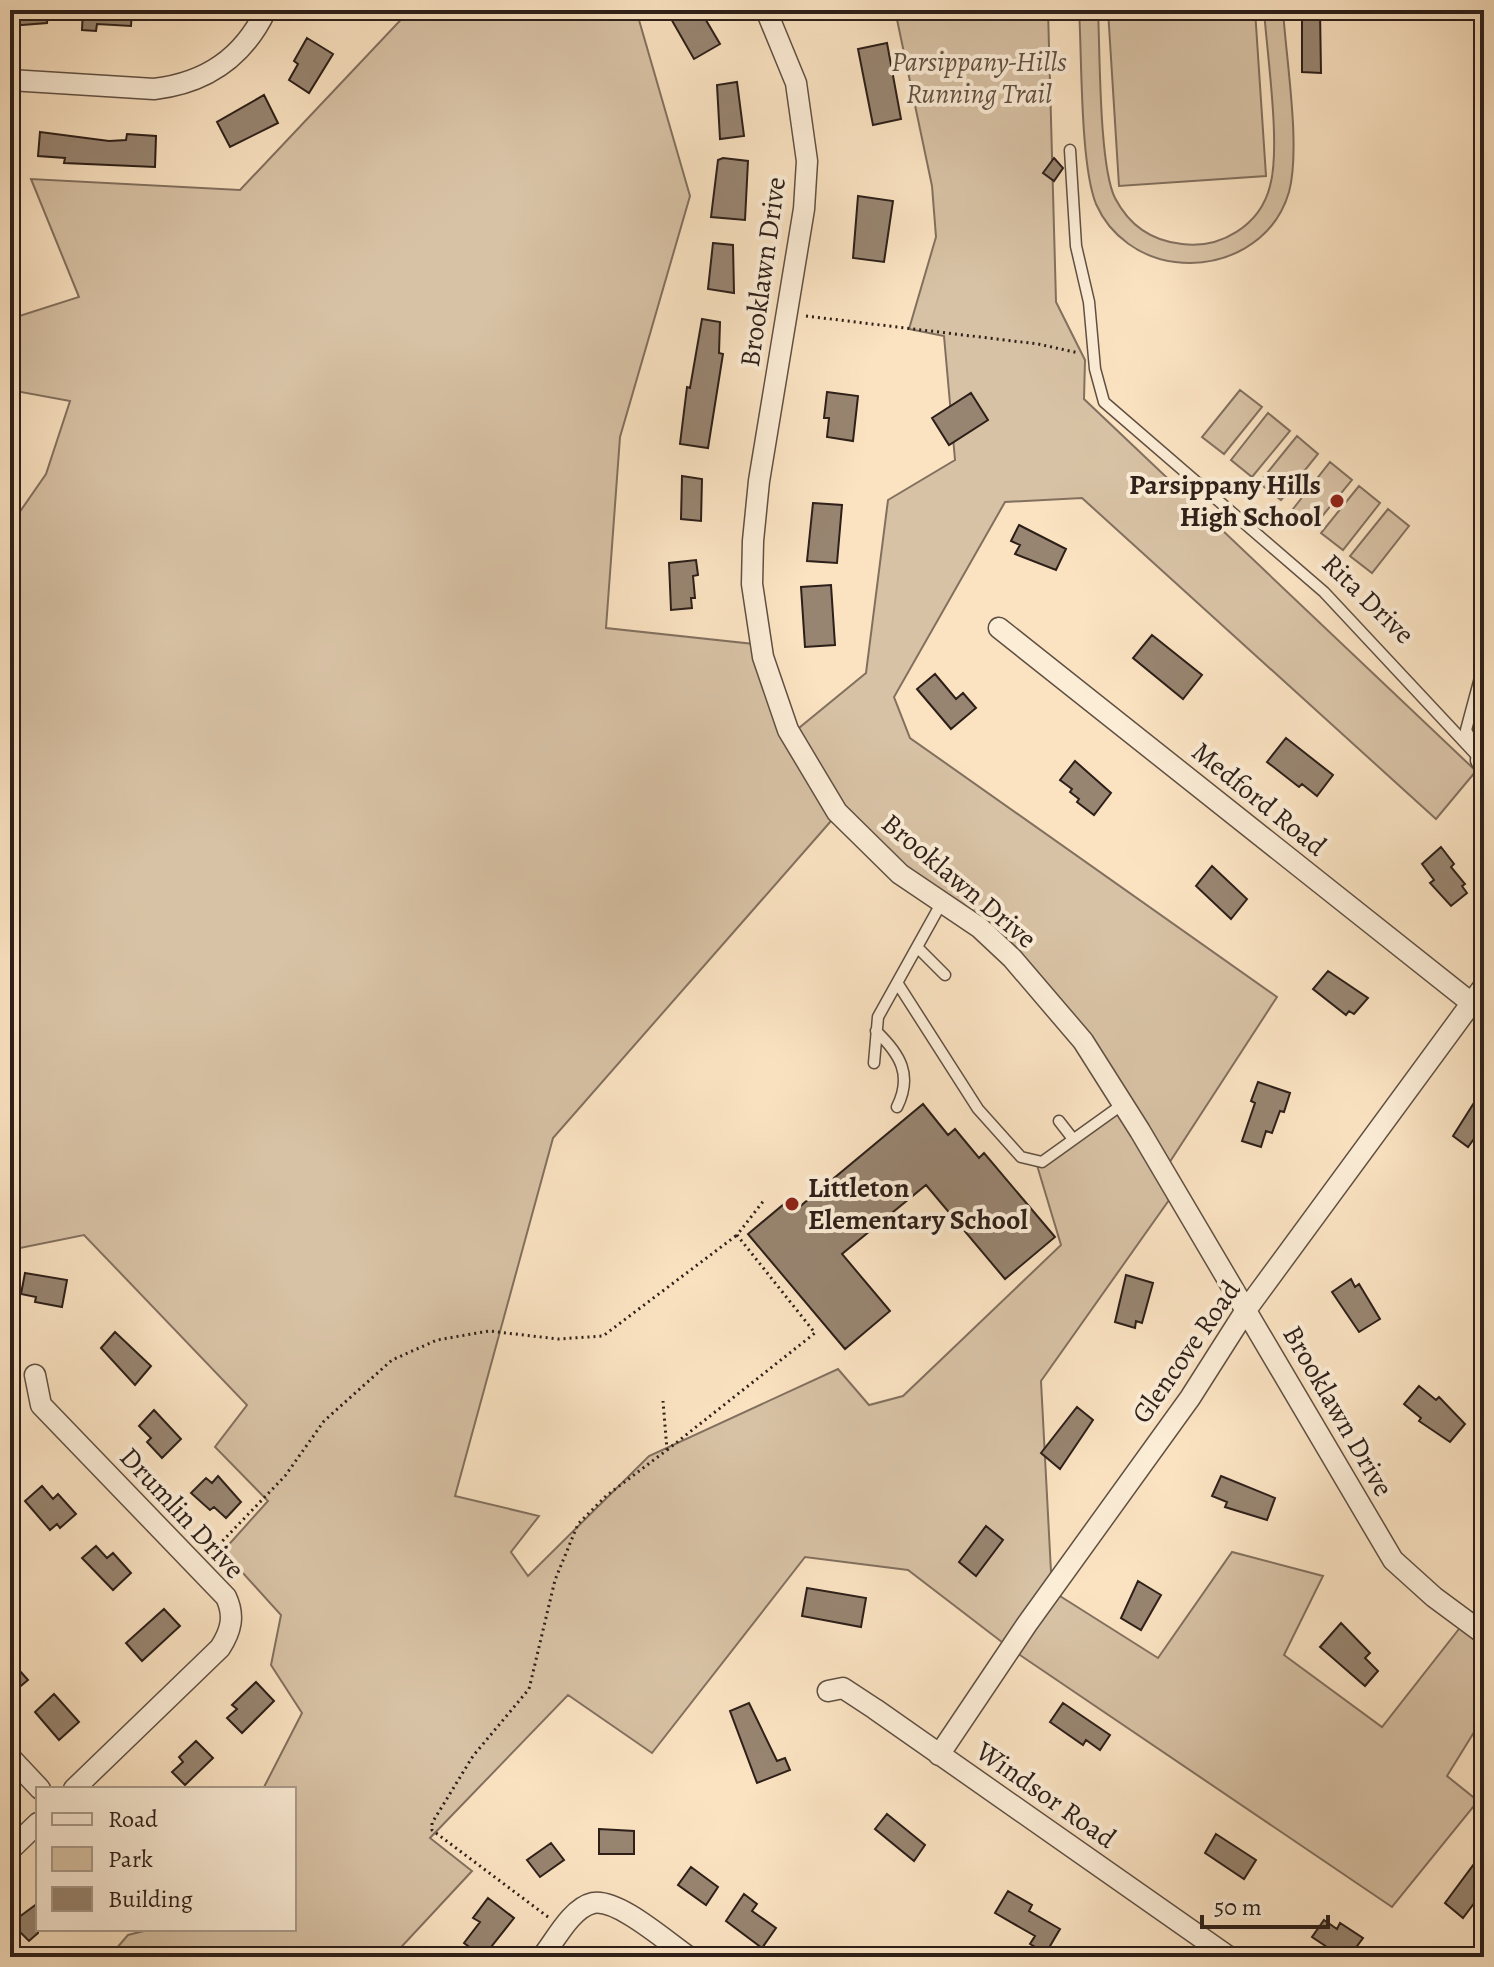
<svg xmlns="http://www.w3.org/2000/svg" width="1494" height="1967" viewBox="0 0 1494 1967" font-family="Alegreya,serif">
<rect width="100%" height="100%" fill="#fbe3c2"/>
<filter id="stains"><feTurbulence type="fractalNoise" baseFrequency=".0025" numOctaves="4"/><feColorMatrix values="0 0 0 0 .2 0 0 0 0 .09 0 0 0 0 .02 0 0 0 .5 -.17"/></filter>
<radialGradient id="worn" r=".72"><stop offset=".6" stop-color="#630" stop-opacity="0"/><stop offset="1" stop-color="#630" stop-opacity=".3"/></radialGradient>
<path fill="#d8c2a5" stroke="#82705f" stroke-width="2" fill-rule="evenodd" d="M 410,10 L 605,10 L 639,20 L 690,196 L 620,437 L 606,628 L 763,645 L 794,732 L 866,673 L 888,500 L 955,460 L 944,336 L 909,329 L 936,237 L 932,186 L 895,10 L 1048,10 L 1056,302 L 1085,360 L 1084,399 L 1476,771 L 1436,819 L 1082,498 L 1005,502 L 894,697 L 910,738 L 1277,997 L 1162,1174 L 1174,1193 L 1041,1381 L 1052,1591 L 1158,1658 L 1232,1552 L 1323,1576 L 1284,1655 L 1382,1727 L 1466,1620 L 1484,1633 L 1484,1716 L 1447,1776 L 1478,1801 L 1392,1907 L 1011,1649 L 908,1570 L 805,1557 L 652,1753 L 568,1695 L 430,1838 L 472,1871 L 392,1957 L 109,1957 L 128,1935 L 152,1929 L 294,1929 L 294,1789 L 263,1789 L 302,1713 L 271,1665 L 281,1615 L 223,1551 L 268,1501 L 215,1447 L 247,1405 L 84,1235 L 10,1250 L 10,526 L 46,474 L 70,401 L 10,390 L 10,319 L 79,297 L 31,179 L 240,190 ZM 838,813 L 1039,983 L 1119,1105 L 1036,1162 L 1061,1245 L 903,1396 L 869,1405 L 838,1369 L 649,1456 L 528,1576 L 511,1552 L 539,1516 L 455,1496 L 553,1138 Z
M 1079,10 L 1098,10 C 1100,51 1099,166 1115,198 C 1129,225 1152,241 1182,244 C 1220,249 1260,226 1270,186 C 1281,147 1267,54 1264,10 L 1283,10 C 1286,59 1301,147 1289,192 C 1274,243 1224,268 1175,262 C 1141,258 1110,236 1096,204 C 1080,164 1082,57 1079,10 Z
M 1108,10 L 1255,10 L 1266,176 L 1119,186 Z
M 1240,390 L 1262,407 L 1224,454 L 1202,437 Z
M 1268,413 L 1290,431 L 1252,477 L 1231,460 Z
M 1297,436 L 1318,454 L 1281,500 L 1259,483 Z
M 1330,462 L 1352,480 L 1314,526 L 1293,509 Z
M 1359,486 L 1380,503 L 1343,550 L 1321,533 Z
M 1388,509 L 1409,526 L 1372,573 L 1350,556 Z"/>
<path fill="#988571" stroke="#2d1f19" stroke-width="2" d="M 10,10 L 48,10 L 47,23 L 10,26 Z
M 83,10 L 132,10 L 131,26 L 97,24 L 96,31 L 82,30 Z
M 666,10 L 700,10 L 720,44 L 694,59 Z
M 1302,10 L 1320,10 L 1321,73 L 1302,72 Z
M 307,38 L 333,54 L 309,93 L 289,80 L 298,64 L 294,61 Z
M 887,43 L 901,119 L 873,125 L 858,49 Z
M 737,82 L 744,136 L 720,139 L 717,85 Z
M 264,95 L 278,123 L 230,147 L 217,122 Z
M 40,132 L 109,141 L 126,140 L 127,134 L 156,136 L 155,167 L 64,163 L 65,158 L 38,156 Z
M 723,158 L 748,161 L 745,220 L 711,217 L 718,160 Z
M 1054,158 L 1063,168 L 1054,181 L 1043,173 Z
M 858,196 L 893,201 L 884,262 L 853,258 Z
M 713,243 L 733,245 L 734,293 L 708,289 Z
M 702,319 L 720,322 L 719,353 L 723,354 L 708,448 L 680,444 L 687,387 L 690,388 Z
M 827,392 L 858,396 L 853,441 L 827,437 L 829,418 L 824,418 Z
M 971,393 L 988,420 L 949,445 L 932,418 Z
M 682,476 L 702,479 L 701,521 L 681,519 Z
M 813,503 L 842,505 L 837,563 L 807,561 Z
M 1019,525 L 1066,549 L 1056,570 L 1015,554 L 1020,545 L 1011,541 Z
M 696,560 L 698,575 L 693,576 L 695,598 L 691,598 L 692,608 L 671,610 L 669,563 Z
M 831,585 L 835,645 L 805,647 L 801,587 Z
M 1152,635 L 1202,675 L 1183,699 L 1133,658 Z
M 935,674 L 956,699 L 963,693 L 976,708 L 951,729 L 917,689 Z
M 1286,738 L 1333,775 L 1317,796 L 1302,784 L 1299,787 L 1267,762 Z
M 1075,761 L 1111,793 L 1094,815 L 1077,802 L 1079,799 L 1070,792 L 1072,789 L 1060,780 Z
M 1441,847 L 1454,864 L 1451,867 L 1465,884 L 1462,886 L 1467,893 L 1451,906 L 1430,883 L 1434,880 L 1422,864 Z
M 1212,866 L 1247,899 L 1231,919 L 1196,886 Z
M 1328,971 L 1368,998 L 1354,1014 L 1349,1011 L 1346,1015 L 1313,989 Z
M 1258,1082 L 1290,1093 L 1284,1112 L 1280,1111 L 1272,1133 L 1266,1131 L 1261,1147 L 1242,1141 L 1255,1103 L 1251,1101 Z
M 1484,1087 L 1484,1125 L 1468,1147 L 1453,1136 Z
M 923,1104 L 948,1135 L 955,1129 L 979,1158 L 984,1153 L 1055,1237 L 1005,1279 L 926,1185 L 842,1254 L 890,1311 L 845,1349 L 748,1234 L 790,1199 L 798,1208 Z
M 25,1273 L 67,1280 L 62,1307 L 35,1302 L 36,1297 L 21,1294 Z
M 1126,1275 L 1153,1283 L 1142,1323 L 1136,1321 L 1135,1328 L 1115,1322 Z
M 1351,1279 L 1355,1287 L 1359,1284 L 1380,1319 L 1359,1332 L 1332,1292 Z
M 115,1332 L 151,1366 L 135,1385 L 101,1348 Z
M 1419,1386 L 1436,1400 L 1439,1397 L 1465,1424 L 1450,1442 L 1419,1421 L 1421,1418 L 1404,1404 Z
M 1077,1407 L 1093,1420 L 1060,1469 L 1041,1453 Z
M 154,1410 L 181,1439 L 162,1458 L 147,1442 L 151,1438 L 139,1426 Z
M 218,1476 L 241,1502 L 226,1518 L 214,1507 L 210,1510 L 191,1493 L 206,1478 L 212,1483 Z
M 1221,1476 L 1275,1498 L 1267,1520 L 1225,1507 L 1227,1502 L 1212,1496 Z
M 42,1486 L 53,1499 L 58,1494 L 76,1514 L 60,1528 L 57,1524 L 50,1530 L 25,1501 Z
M 986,1526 L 1003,1540 L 976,1576 L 959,1562 Z
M 96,1546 L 107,1558 L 113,1553 L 131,1573 L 113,1590 L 82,1558 Z
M 1138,1581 L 1161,1595 L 1141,1630 L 1121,1618 Z
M 807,1588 L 866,1598 L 861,1627 L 802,1616 Z
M 164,1609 L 180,1626 L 142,1661 L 126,1643 Z
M 1341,1623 L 1370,1653 L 1365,1658 L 1378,1671 L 1365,1686 L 1320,1647 Z
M 10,1660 L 28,1680 L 10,1695 Z
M 256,1682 L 274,1701 L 242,1733 L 227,1718 L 237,1709 L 232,1705 Z
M 54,1694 L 79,1722 L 59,1740 L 35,1712 Z
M 749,1703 L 777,1761 L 785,1758 L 790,1770 L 757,1783 L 730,1711 Z
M 1063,1703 L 1110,1735 L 1100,1750 L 1086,1740 L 1083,1745 L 1050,1722 Z
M 196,1741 L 213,1758 L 185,1785 L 172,1772 L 183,1762 L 179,1757 Z
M 887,1814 L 925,1845 L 914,1861 L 875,1829 Z
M 599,1829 L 634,1831 L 634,1854 L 599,1854 Z
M 1216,1834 L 1256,1860 L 1244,1879 L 1205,1853 Z
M 551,1843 L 564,1860 L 540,1877 L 527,1860 Z
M 1474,1864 L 1484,1872 L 1484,1890 L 1463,1918 L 1445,1903 Z
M 691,1867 L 718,1887 L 706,1905 L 678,1885 Z
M 1008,1891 L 1032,1905 L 1029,1911 L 1060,1929 L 1046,1953 L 1030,1944 L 1035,1936 L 995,1913 Z
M 744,1894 L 757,1904 L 752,1911 L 776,1928 L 762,1948 L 726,1921 Z
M 488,1898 L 514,1918 L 483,1957 L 464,1943 L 480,1922 L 473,1918 Z
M 38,1903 L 38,1933 L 29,1941 L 11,1923 Z
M 1324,1920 L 1337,1929 L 1340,1923 L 1363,1938 L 1349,1957 L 1342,1957 L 1312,1937 Z"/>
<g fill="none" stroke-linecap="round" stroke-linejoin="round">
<g stroke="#605043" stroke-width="13">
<path id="service" d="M 1070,150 L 1076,246 L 1089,302 L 1095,369 L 1104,402 L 1324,592 L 1481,760
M 1475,747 L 1466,730 L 1484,663
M 918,948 L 945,975
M 898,984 L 978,1109 L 1021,1157 L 1042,1162 L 1123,1104
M 876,1031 C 900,1054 913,1075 897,1107
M 874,1063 L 878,1017 L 942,902
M 1059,1121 L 1073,1139"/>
</g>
<g stroke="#605043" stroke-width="23">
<path id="minor" d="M 766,10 L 796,83 L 807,161 L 804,209 L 759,481 L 753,541 L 752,584 L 763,657 L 788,730 L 837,812 L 900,874 L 980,928 L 1012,958 L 1083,1041 L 1140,1131 L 1393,1560 L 1434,1597 L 1484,1634
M 10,80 L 154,89 C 206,83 243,58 266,10
M 999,628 L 1484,1013
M 1481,760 L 1484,762
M 35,1375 L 41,1405 L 226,1597 C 235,1616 231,1631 220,1648 L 74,1789
M 828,1691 L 843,1688 L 875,1709 L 1229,1957
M 939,1755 L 1027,1624 L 1190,1398 L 1246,1310 L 1484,986
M 10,1757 L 40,1789
M 10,1850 L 38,1823
M 542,1957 C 555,1941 571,1908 593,1903 C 618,1898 668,1943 689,1957"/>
</g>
<path stroke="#2d1f19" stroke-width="3" stroke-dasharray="2 4" stroke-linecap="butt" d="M 806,316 L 1038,344 L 1079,353
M 667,1450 L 815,1333 L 737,1235 L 765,1199
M 210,1554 L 285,1476 L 324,1421 L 392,1360 L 437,1340 L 489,1331 L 558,1339 L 603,1336 L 737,1235
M 548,1917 L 432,1830 L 432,1823 L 473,1756 L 529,1689 L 555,1580 L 578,1524 L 606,1496 L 667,1450 L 663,1401"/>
<use href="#service" stroke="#fcedd7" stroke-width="10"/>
<use href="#minor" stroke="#fcedd7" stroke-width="20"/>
</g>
<g fill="#8f2418" stroke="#fcedd7" stroke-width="3">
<circle cx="1337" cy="501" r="8"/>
<circle cx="792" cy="1204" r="8"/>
</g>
<g text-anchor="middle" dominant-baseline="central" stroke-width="8" stroke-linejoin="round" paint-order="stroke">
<g font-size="28" font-style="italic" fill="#605043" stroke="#fcedd7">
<text x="979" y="62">Parsippany-Hills<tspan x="979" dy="32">Running Trail</tspan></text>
</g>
<g font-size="28" fill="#2d1f19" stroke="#fcedd7">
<text transform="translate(763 272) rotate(-82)">Brooklawn Drive</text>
<text transform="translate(1368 599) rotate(44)">Rita Drive</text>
<text transform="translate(1259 799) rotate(39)">Medford Road</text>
<text transform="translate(959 881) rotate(40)">Brooklawn Drive</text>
<text transform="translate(1186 1352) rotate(-55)">Glencove Road</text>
<text transform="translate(1338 1411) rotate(60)">Brooklawn Drive</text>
<text transform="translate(182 1513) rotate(47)">Drumlin Drive</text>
<text transform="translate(1046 1795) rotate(35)">Windsor Road</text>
</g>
<g font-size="28" font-weight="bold" fill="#2d1f19" stroke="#fcedd7" text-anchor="end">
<text x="1321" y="485">Parsippany Hills<tspan x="1321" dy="32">High School</tspan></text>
<text x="808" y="1188" text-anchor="start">Littleton<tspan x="808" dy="32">Elementary School</tspan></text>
</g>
</g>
<rect width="1494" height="1967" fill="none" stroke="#fbe3c2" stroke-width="40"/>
<rect x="12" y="12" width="1470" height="1943" fill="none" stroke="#2d1f19" stroke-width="4"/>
<rect x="20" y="20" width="1454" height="1927" fill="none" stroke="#2d1f19" stroke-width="2"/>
<rect x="36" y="1787" width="260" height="144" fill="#fcedd7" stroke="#a99b8b" stroke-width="2"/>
<rect x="52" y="1813" width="40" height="12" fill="#fcedd7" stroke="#a99b8b" stroke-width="2"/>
<text x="108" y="1827" font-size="24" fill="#2d1f19">Road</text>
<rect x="52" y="1847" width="40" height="24" fill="#d8c2a5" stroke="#a99b8b" stroke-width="2"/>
<text x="108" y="1867" font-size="24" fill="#2d1f19">Park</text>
<rect x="52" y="1887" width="40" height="24" fill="#988571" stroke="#a99b8b" stroke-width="2"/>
<text x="108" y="1907" font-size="24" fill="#2d1f19">Building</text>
<path d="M1202 1915v12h126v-12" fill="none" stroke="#2d1f19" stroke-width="4"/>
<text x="1214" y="1915" font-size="24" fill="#2d1f19" stroke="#fcedd7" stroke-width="6" paint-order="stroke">50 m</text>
<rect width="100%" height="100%" filter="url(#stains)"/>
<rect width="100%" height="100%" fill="url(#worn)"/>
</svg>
